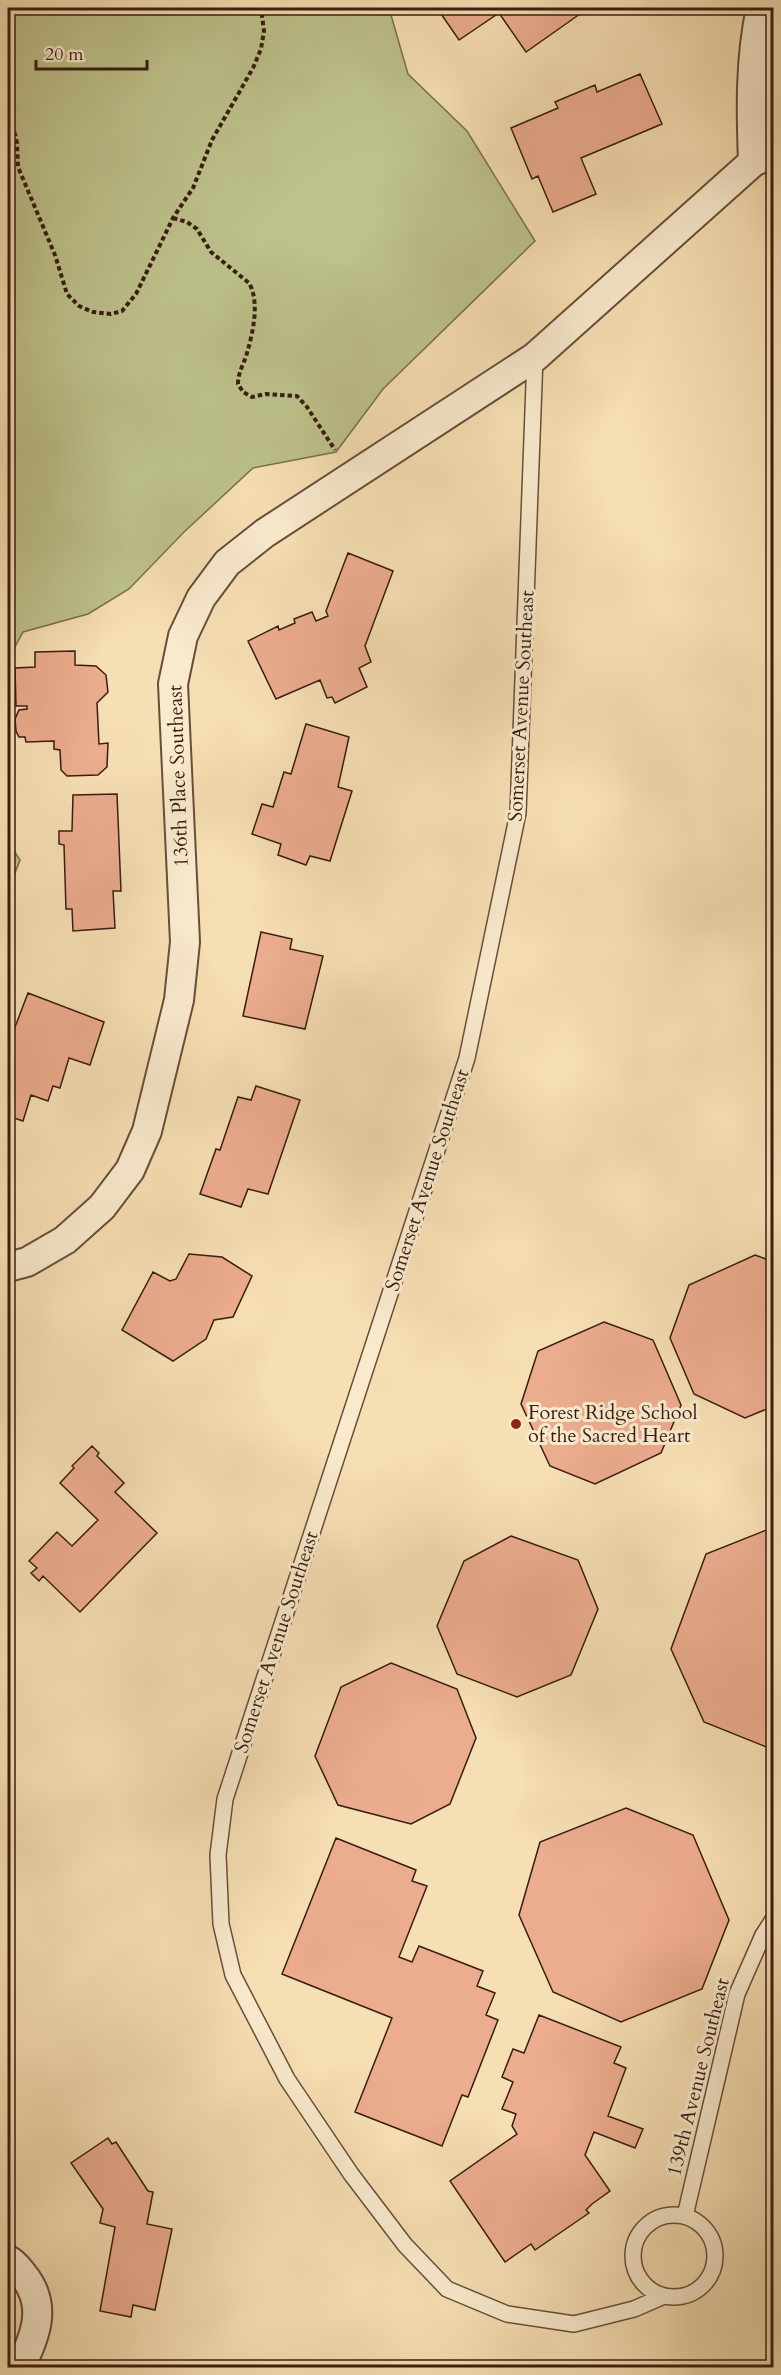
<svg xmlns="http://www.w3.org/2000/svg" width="781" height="2375" viewBox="0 0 781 2375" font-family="Cardo,serif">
<rect width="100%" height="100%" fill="#f6dfb3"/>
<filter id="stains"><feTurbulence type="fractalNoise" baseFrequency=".00333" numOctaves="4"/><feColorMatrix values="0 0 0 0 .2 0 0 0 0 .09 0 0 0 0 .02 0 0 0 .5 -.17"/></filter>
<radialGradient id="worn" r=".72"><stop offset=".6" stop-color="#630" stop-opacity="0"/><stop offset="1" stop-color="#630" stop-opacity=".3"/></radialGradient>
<path fill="#bdc18b" stroke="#7a6f4e" stroke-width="1.5" d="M 8,8 L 389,8 L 408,74 L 467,131 L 535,241 L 383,389 L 336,452 L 253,468 L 184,532 L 129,589 L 88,614 L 23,632 L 8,660 Z
M 8,841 L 20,860 L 8,891 Z"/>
<path fill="#ecac8e" stroke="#381d10" stroke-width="1.5" d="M 437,8 L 586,8 L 587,9 L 526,52 L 499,13 L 459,40 Z
M 640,74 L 662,124 L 581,158 L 596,194 L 553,212 L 538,176 L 532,179 L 511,128 L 558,108 L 555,102 L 595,85 L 597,92 Z
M 348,553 L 393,571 L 365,646 L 371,662 L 359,668 L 367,687 L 335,703 L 332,697 L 327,698 L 320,680 L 276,699 L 248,641 L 278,626 L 279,630 L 295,623 L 294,619 L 312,612 L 316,621 L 328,616 L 326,611 Z
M 75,651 L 75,665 L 96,666 L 106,675 L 108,692 L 97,703 L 99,744 L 108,743 L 107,767 L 98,775 L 67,776 L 61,770 L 60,750 L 54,749 L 54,741 L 26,742 L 25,737 L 19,737 L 16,731 L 15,719 L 19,710 L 27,709 L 27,706 L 16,706 L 15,668 L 35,667 L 35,652 Z
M 306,724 L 349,737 L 338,787 L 352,791 L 330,861 L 310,856 L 306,865 L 278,855 L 281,844 L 252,834 L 262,804 L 273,807 L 284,772 L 291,774 Z
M 117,794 L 121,891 L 113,891 L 115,928 L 73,931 L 72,909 L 66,909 L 64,845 L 59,844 L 59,831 L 72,831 L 73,795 Z
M 261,932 L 292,939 L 290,949 L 323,956 L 305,1029 L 243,1016 Z
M 28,993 L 104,1022 L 90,1065 L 69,1058 L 60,1088 L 53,1086 L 48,1101 L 31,1095 L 23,1121 L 8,1116 L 8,1033 L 12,1035 Z
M 256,1086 L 300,1100 L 268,1194 L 248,1189 L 241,1207 L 200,1194 L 216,1149 L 220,1150 L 238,1097 L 251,1100 Z
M 189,1254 L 222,1257 L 252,1276 L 233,1317 L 214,1320 L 206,1339 L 173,1361 L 122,1330 L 153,1272 L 170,1281 L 176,1279 Z
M 755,1255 L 774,1262 L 774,1406 L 745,1418 L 694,1394 L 670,1338 L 689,1285 Z
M 604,1322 L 653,1340 L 681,1405 L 661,1453 L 595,1484 L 550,1466 L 521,1404 L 538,1351 Z
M 92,1446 L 99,1453 L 97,1456 L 124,1483 L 115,1492 L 157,1533 L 80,1612 L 43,1576 L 39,1581 L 31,1573 L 37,1568 L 29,1561 L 57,1532 L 72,1546 L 98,1520 L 60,1483 L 74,1468 L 72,1466 Z
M 774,1527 L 774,1750 L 704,1722 L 671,1649 L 706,1554 Z
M 511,1536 L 578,1560 L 598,1609 L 571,1675 L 517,1697 L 457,1674 L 437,1626 L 464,1561 Z
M 391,1663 L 457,1689 L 476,1738 L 450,1804 L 411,1824 L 338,1805 L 315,1756 L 341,1687 Z
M 626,1808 L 693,1835 L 729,1920 L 702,1989 L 621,2022 L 553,1992 L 519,1915 L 540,1842 Z
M 336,1838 L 416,1870 L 412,1881 L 427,1886 L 399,1957 L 412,1962 L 419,1946 L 483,1971 L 477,1986 L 495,1993 L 486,2015 L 498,2020 L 468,2097 L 462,2095 L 442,2146 L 355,2112 L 392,2018 L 282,1974 Z
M 539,2015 L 621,2047 L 614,2063 L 626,2068 L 608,2116 L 643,2129 L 635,2148 L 594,2132 L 585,2155 L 610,2191 L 592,2204 L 586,2210 L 589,2213 L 535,2250 L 531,2244 L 505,2262 L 450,2181 L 517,2134 L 512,2126 L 516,2114 L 502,2109 L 513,2082 L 502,2077 L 513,2049 L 524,2053 Z
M 108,2138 L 112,2144 L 116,2142 L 148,2191 L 153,2192 L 147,2224 L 172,2229 L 155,2310 L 133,2305 L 131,2317 L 100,2311 L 115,2227 L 100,2223 L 103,2209 L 71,2163 Z"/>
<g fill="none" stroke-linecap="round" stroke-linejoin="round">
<g stroke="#684e39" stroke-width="18">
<path id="service" d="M 535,357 L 518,813 L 467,1058 L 225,1799 L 218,1855 L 221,1924 L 233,1975 L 287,2079 L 351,2174 L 405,2245 L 447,2289 L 507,2314 L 574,2324 L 634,2309 L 664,2296
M633 2256a41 41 0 1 1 82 0a41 41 0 1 1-82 0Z
M 685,2216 L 737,1994 L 763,1935 L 774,1918"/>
</g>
<g stroke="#684e39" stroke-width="32">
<path id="minor" d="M 753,162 C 751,110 750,59 761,8
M 8,1267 L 27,1262 L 65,1240 L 102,1207 L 130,1170 L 147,1131 L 179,1000 L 185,942 L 173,684 L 183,636 L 201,598 L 227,563 L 265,533 L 535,357 L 753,162 L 774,153
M 8,2260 C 15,2263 19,2270 24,2276 C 48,2306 35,2337 20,2368"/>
</g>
<path stroke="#381d10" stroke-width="4" stroke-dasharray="4.5 3" stroke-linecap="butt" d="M 8,80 L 12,122 L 17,143 L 18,167 L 55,255 L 67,294 L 79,306 L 93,312 L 111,314 L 122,311 L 136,294 L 173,218 L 193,188 L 212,140 L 253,68 L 261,49 L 264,31 L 261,8
M 173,218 L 187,222 L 197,229 L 211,252 L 249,283 C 260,302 253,332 247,353 C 244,364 238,372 238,384 L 243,392 L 252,397 L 266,394 L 297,396 L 307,407 L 335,450"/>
<use href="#service" stroke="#f9eace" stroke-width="15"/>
<use href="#minor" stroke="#f9eace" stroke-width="28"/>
</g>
<circle fill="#8f2418" stroke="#f9eace" stroke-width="2" cx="516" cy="1424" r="6"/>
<g text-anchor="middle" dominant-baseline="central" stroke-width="6" stroke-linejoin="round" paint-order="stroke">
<g font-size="20" fill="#381d10" stroke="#f9eace">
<text transform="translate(521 706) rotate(-87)">Somerset Avenue Southeast</text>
<text transform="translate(178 776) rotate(-92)">136th Place Southeast</text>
<text transform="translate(427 1180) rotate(-72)">Somerset Avenue Southeast</text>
<text transform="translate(276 1642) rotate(-72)">Somerset Avenue Southeast</text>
<text transform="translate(698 2077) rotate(-76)">139th Avenue Southeast</text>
</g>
<g font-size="20" fill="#381d10" stroke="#f9eace" text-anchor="start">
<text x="528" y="1412">Forest Ridge School<tspan x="528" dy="23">of the Sacred Heart</tspan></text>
</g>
</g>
<rect width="781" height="2375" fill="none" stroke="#f6dfb3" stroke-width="30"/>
<rect x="9" y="9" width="763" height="2357" fill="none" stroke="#381d10" stroke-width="3"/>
<rect x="15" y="15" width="751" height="2345" fill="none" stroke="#381d10" stroke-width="1.5"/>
<path d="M36 60v9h111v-9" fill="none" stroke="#381d10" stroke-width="3"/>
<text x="45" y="60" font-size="18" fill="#381d10" stroke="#f9eace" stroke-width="4.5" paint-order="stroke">20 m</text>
<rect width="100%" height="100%" filter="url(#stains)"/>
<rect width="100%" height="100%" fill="url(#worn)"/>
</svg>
